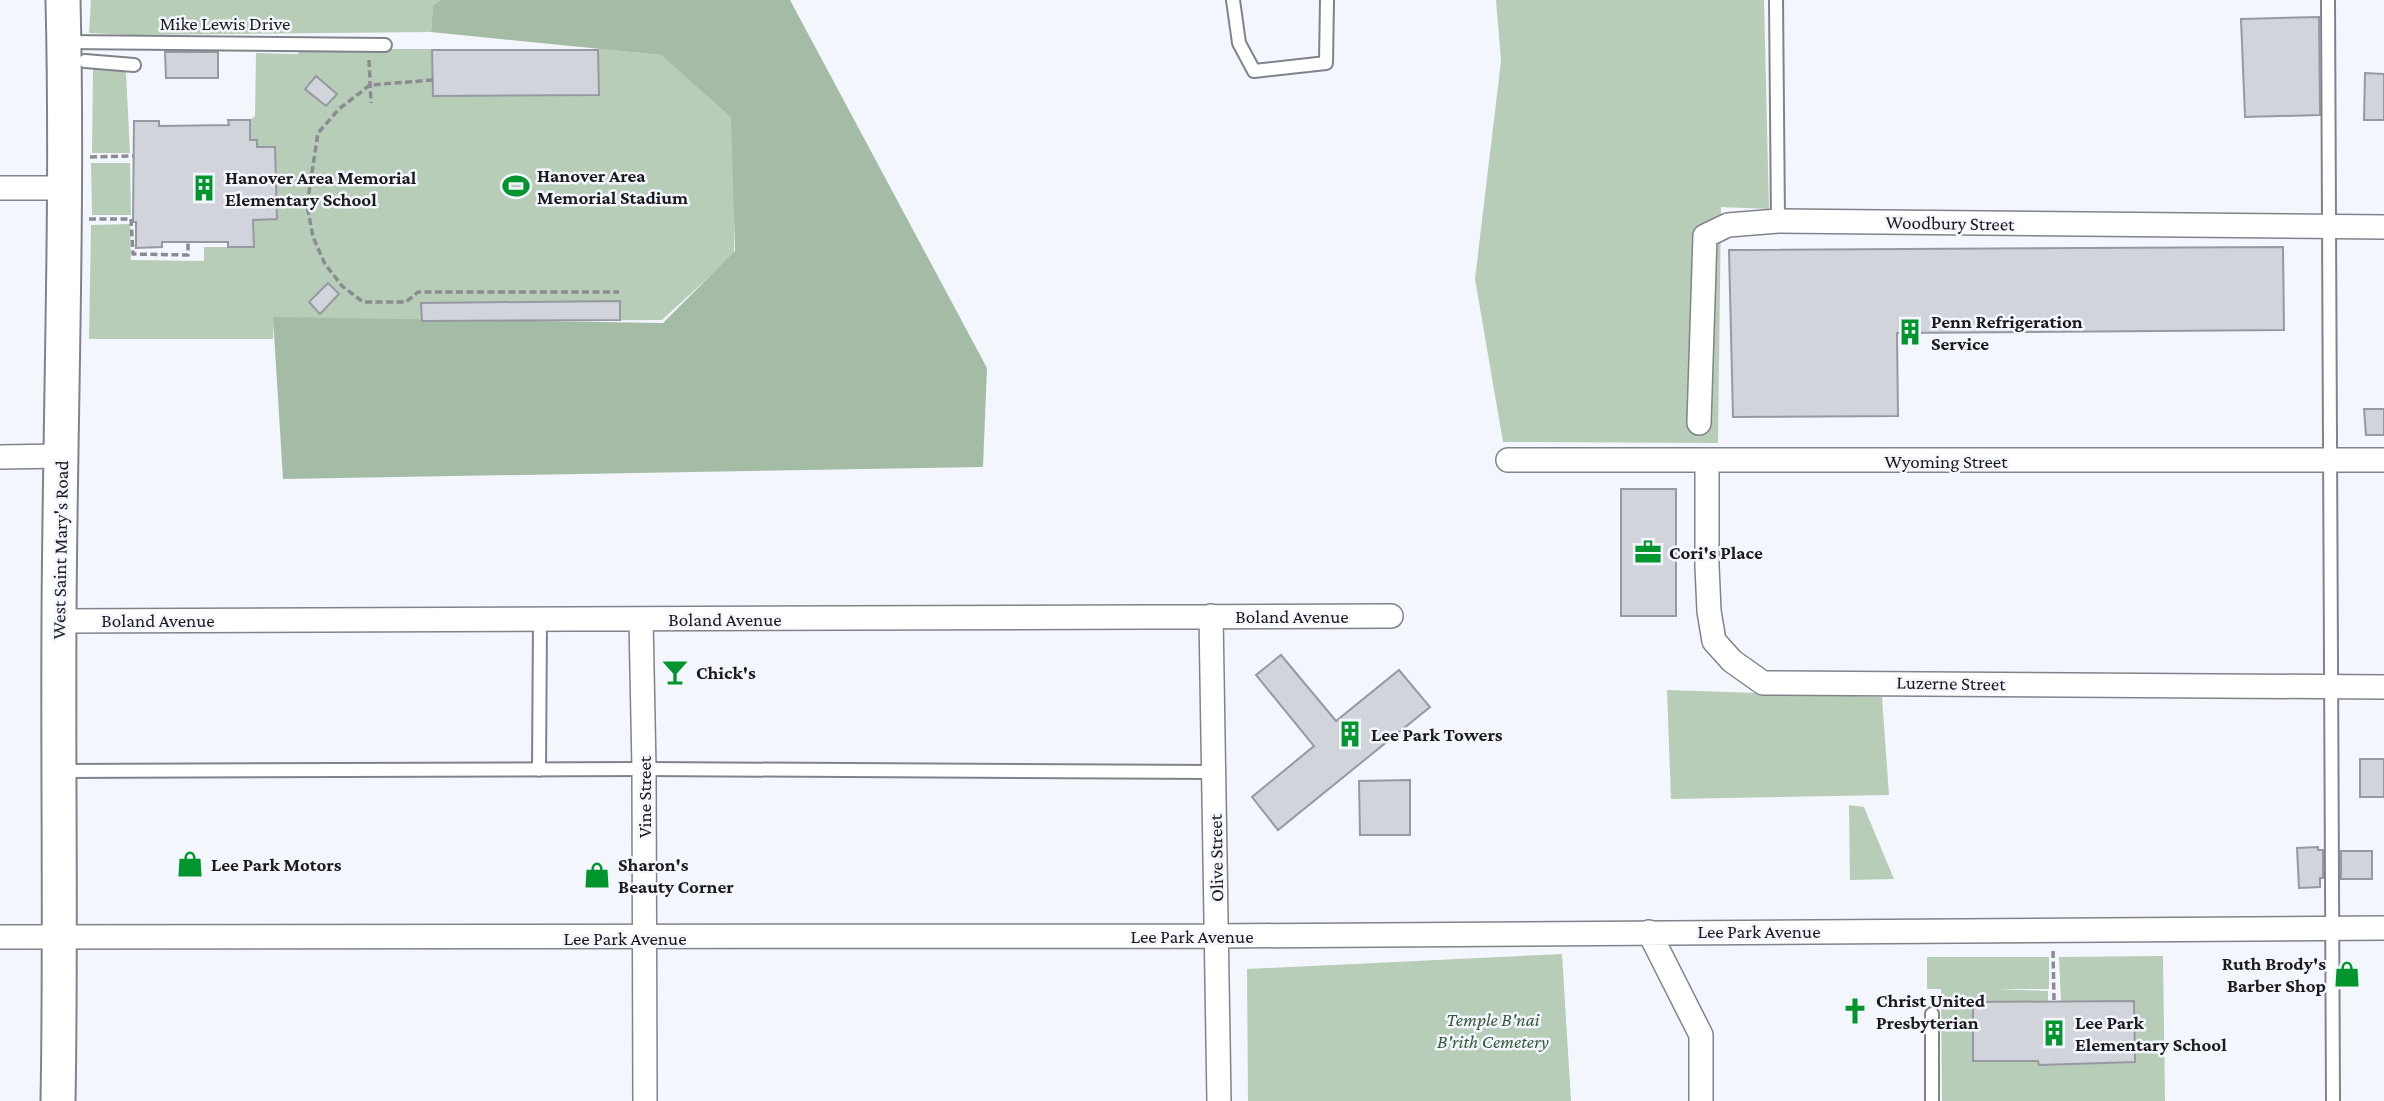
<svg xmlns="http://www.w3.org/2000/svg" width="2384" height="1101" viewBox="0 0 2384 1101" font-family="'Crimson Pro',serif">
<rect width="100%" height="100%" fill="#f4f6fe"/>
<path fill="#b7cdb7" d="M 91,0 L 441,0 L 433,5 L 431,32 L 130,35 L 89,33 Z
M 1496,0 L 1764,0 L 1769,209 L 1721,207 L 1718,443 L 1503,442 L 1475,279 L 1501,61 Z
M 299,49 L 602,49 L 661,55 L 734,118 L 734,254 L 662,320 L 299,322 L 274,317 L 273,339 L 89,339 L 91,225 L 130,224 L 131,260 L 204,261 L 204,247 L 253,247 L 253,220 L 277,219 L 275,148 L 257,147 L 257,140 L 250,140 L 250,120 L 255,116 L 256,53 L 298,54 Z
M 93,68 L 121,68 L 126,73 L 130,153 L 92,153 Z
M 91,163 L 130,163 L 131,215 L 92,215 Z
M 1667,690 L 1882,697 L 1889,795 L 1671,799 Z
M 1849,805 L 1864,807 L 1894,879 L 1850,880 Z
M 1562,954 L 1571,1101 L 1248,1101 L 1247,969 Z
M 2163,956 L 2165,1101 L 1942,1101 L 1941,989 L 1927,989 L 1927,957 L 2049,957 L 2049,989 L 1997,989 L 2048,991 L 2048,1001 L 2037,1001 L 2037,1005 L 2009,1002 L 1973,1002 L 1974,1061 L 2038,1061 L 2039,1065 L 2135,1061 L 2134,1002 L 2067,1005 L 2067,1001 L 2061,1001 L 2059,957 Z"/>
<path fill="#a4bca5" d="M 441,0 L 790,0 L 987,368 L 983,467 L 283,479 L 273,317 L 663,323 L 735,251 L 731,117 L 661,55 L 431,32 L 433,5 Z"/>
<path fill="#d2d4dc" stroke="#9799a1" stroke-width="2" d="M 2319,17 L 2320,115 L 2245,117 L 2241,19 Z
M 432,50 L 598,50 L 599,95 L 433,96 Z
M 165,52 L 218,52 L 218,78 L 166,78 Z
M 2365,73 L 2384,74 L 2384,120 L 2364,120 Z
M 316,76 L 337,94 L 326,106 L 305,89 Z
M 228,120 L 250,120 L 250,140 L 257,140 L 257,147 L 275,147 L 277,219 L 253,220 L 254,247 L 228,247 L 228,242 L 162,242 L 162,247 L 136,248 L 136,222 L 133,222 L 134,121 L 159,121 L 159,126 L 229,125 Z
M 2283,247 L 2284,330 L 1897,333 L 1898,416 L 1733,417 L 1729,250 Z
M 328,283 L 339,294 L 320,314 L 309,302 Z
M 620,301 L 620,320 L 422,321 L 421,303 Z
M 2364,409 L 2384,409 L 2384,435 L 2366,435 Z
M 1621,489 L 1676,489 L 1676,616 L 1621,616 Z
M 1281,655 L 1336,721 L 1399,670 L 1430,707 L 1278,830 L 1252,797 L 1314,746 L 1256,675 Z
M 2360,759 L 2384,759 L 2384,797 L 2360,797 Z
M 1410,780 L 1410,835 L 1360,835 L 1359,781 Z
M 2318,847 L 2318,850 L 2323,850 L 2323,878 L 2320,878 L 2320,887 L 2299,888 L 2297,848 Z
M 2341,851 L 2372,851 L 2372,879 L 2341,879 Z
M 2134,1001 L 2135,1062 L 2039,1065 L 2038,1061 L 1973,1061 L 1973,1002 Z"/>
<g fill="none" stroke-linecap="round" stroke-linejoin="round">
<g stroke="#81838b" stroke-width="16">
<path id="lane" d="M 1233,0 L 1239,43 L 1254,71 L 1326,63 L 1327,0
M 1776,0 L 1778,221
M 2328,0 L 2333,1101
M 65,42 L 385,45
M 85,61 L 134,65
M 539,770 L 540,620
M 61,771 L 644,769 L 1214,772
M 1932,1101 L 1932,1014"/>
</g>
<g stroke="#81838b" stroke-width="26">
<path id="street" d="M 0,188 L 66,188
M 1699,423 L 1705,236 L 1728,225 L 1778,221 L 2384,227
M 0,457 L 61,456
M 1508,460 L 2384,460
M 1707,461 L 1707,566 L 1709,611 L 1714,641 L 1732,661 L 1763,683 L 2384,687
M 1211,616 L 1219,1101
M 641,619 L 644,769 L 645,1101
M 59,621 L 1391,616
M 1649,932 L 1701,1035 L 1701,1101
M 0,937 L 1217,936 L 2384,928"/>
</g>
<g stroke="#81838b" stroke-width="37">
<path id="secondary" d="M 58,1101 C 61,940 58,780 59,620 C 60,413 68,207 63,0"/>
</g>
<path stroke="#8b8c91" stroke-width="3.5" stroke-dasharray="7 3.5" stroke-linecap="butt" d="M 369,60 L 371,103
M 433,80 L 370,85 L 339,109 L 318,133 L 307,205 L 313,237 L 325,264 L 342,286 L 363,302 L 406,302 L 418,292 L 619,292
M 90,157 L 133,156
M 89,219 L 131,219 L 133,254 L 188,255 L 188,242
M 2053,951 L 2054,1001"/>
<use href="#lane" stroke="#fff" stroke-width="12"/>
<use href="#street" stroke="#fff" stroke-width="23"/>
<use href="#secondary" stroke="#fff" stroke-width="33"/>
</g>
<defs>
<g id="stadium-bare" transform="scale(2.1)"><path d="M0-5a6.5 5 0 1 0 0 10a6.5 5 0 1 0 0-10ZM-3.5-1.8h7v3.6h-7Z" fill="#00952d" stroke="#f4f6fe" stroke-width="2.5" paint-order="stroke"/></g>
<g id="building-bare" transform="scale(2.1)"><path d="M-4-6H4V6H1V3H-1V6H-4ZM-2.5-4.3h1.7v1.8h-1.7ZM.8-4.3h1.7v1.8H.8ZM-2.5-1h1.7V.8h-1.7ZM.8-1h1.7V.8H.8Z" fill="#00952d" stroke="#f4f6fe" stroke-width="2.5" paint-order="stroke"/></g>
<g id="office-bare" transform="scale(2.1)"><path d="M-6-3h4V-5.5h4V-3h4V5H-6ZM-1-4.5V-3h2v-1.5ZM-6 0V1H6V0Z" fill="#00952d" stroke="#f4f6fe" stroke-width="2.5" paint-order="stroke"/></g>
<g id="bar-bare" transform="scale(2.1)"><path d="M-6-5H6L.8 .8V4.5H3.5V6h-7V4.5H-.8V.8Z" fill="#00952d" stroke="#f4f6fe" stroke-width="2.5" paint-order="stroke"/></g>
<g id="shop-bare" transform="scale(2.1)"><path d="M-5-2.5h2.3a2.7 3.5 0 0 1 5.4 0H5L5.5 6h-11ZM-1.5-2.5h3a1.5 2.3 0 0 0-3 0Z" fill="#00952d" stroke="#f4f6fe" stroke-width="2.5" paint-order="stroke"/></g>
<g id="church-bare" transform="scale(2.1)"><path d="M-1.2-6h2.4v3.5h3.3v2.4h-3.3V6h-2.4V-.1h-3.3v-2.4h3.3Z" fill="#00952d" stroke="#f4f6fe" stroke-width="2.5" paint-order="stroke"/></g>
</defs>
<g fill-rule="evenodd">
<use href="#stadium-bare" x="516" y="186"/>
<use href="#building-bare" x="204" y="188"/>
<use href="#building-bare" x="1910" y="332"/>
<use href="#office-bare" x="1648" y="552"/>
<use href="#bar-bare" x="675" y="672"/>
<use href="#building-bare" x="1350" y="734"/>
<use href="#shop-bare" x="190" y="864"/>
<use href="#shop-bare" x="597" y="875"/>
<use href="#shop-bare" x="2347" y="974"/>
<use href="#church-bare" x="1855" y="1011"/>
<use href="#building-bare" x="2054" y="1033"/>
</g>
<g text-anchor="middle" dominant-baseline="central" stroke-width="5" stroke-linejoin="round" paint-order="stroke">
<g font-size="19" fill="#1a1a1d" stroke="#f4f6fe">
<text x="225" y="23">Mike Lewis Drive</text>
<text transform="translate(1950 223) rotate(1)">Woodbury Street</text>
<text x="1946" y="461">Wyoming Street</text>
<text transform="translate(60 550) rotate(-89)">West Saint Mary's Road</text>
<text x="1292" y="616">Boland Avenue</text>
<text x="725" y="619">Boland Avenue</text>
<text x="158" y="620">Boland Avenue</text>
<text transform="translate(1951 683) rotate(1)">Luzerne Street</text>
<text transform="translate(644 797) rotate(-90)">Vine Street</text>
<text transform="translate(1216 858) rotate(-91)">Olive Street</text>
<text x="1759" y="931">Lee Park Avenue</text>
<text x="1192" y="936">Lee Park Avenue</text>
<text x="625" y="938">Lee Park Avenue</text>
</g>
<g font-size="19" font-weight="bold" fill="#1a1a1d" stroke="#f4f6fe" text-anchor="start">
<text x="537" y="175">Hanover Area<tspan x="537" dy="22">Memorial Stadium</tspan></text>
<text x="225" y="177">Hanover Area Memorial<tspan x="225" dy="22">Elementary School</tspan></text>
<text x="1931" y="321">Penn Refrigeration<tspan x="1931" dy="22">Service</tspan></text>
<text x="1669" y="552">Cori's Place</text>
<text x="696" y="672">Chick's</text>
<text x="1371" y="734">Lee Park Towers</text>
<text x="211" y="864">Lee Park Motors</text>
<text x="618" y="864">Sharon's<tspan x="618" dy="22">Beauty Corner</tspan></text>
<text x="2326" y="963" text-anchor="end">Ruth Brody's<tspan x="2326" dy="22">Barber Shop</tspan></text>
<text x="1876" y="1000">Christ United<tspan x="1876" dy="22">Presbyterian</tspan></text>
<text x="2075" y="1022">Lee Park<tspan x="2075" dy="22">Elementary School</tspan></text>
</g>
<g font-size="19" font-style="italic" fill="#345a37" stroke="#f4f6fe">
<text x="1493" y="1019">Temple B'nai<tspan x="1493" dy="22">B'rith Cemetery</tspan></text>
</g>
</g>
</svg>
